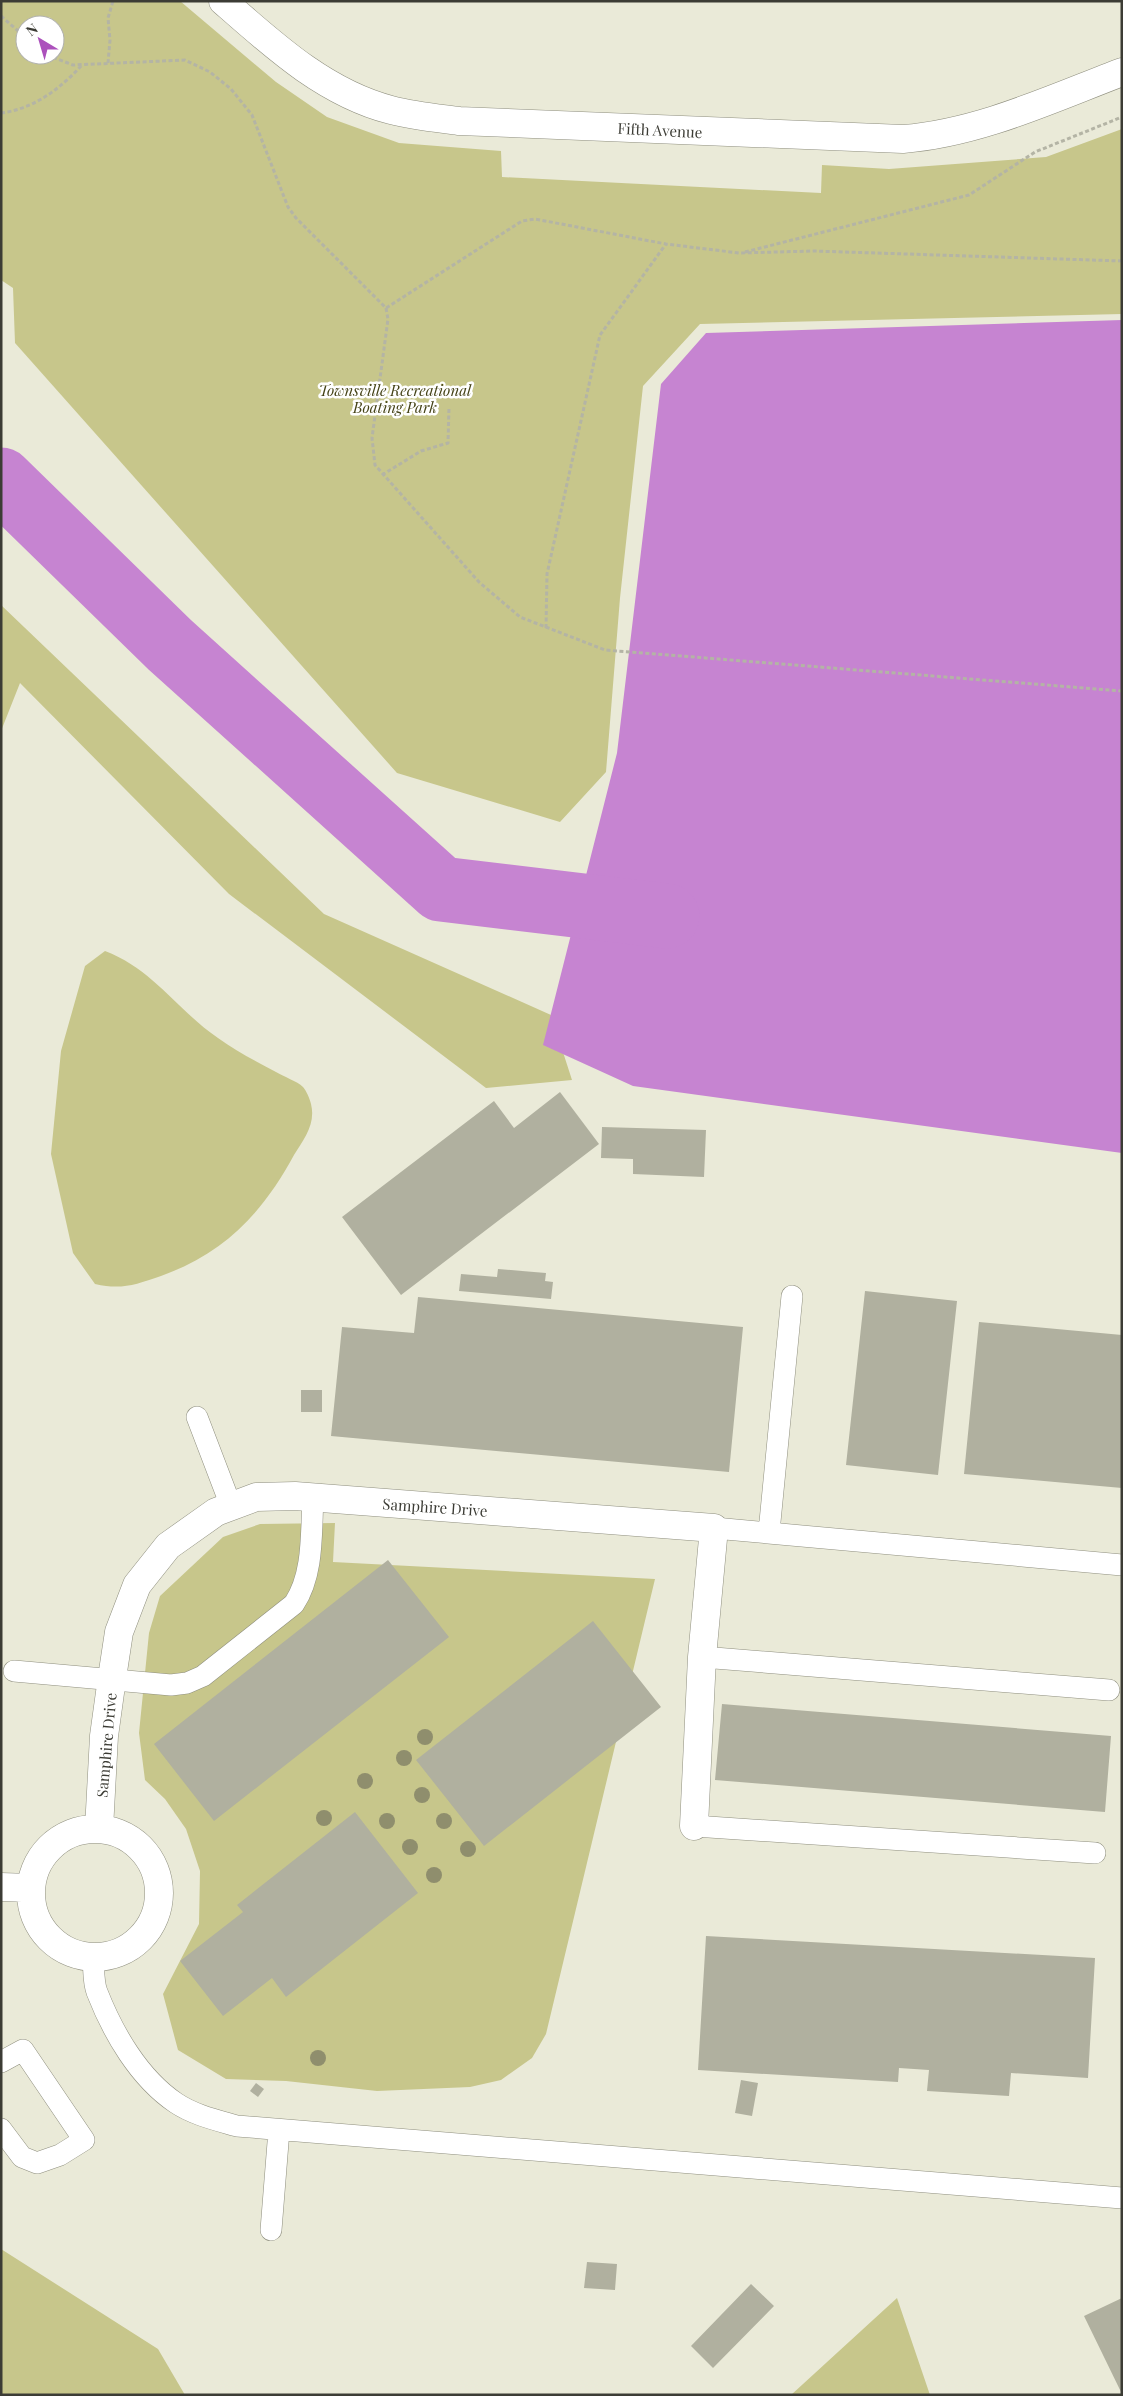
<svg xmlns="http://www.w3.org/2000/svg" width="1123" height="2396" viewBox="0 0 1123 2396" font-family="'Playfair Display',serif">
<rect width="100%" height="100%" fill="#eaead8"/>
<path fill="#c7c68b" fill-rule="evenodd" d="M 1,1 L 180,1 L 276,82 L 327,117 L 399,143 L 501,151 L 502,177 L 821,193 L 822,165 L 889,169 L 1046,157 L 1122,129 L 1122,314 L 700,324 L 643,386 L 620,598 L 606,772 L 560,822 L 397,773 L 15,343 L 13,288 L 1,280 ZM 25,25 L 55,25 L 55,55 L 25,55 Z
M 1,605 L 324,914 L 551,1015 L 572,1080 L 486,1088 L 229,894 L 20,683 L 1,731 Z
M 105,951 C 153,969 177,1010 218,1038 C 236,1051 257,1062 276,1072 C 284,1077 297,1081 303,1087 C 306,1090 310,1099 311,1104 C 316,1124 304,1139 294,1155 C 262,1214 224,1253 161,1276 C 135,1285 121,1290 95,1284 L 73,1253 L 51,1154 L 61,1051 L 85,966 Z
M 335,1523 L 333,1562 L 655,1579 L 546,2034 L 532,2058 L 501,2080 L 470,2087 L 377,2091 L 286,2081 L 226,2079 L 178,2050 L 163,1994 L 199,1924 L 200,1871 L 186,1829 L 165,1799 L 145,1780 L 139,1733 L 149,1633 L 160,1596 L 223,1537 L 260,1524 Z
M 1,2249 L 158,2349 L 185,2395 L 1,2395 Z
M 897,2298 L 930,2395 L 791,2395 Z"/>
<path fill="#c684d1" d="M 1122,320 L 1122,1153 L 633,1086 L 543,1045 L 617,753 L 661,384 L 706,333 Z"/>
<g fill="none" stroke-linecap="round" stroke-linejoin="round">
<path stroke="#c684d1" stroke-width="65" d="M 1,480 L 170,645 L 441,889 L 667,916"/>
</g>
<path fill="#b0b09f" d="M 560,1092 L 599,1144 L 401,1295 L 342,1217 L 494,1101 L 514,1128 Z
M 602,1127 L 706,1130 L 704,1177 L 633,1174 L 633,1159 L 601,1158 Z
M 498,1269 L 546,1273 L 545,1281 L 553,1282 L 551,1299 L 459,1291 L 461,1274 L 497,1277 Z
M 865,1291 L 957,1301 L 938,1475 L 846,1465 Z
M 418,1297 L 743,1327 L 729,1472 L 331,1436 L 342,1327 L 414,1333 Z
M 979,1322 L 1122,1335 L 1122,1488 L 964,1474 Z
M 301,1390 L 322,1390 L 322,1412 L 301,1412 Z
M 388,1560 L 449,1637 L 214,1821 L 154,1744 Z
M 593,1621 L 661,1707 L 484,1846 L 416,1760 Z
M 722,1704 L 1111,1736 L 1105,1812 L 715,1780 Z
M 355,1812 L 418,1893 L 286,1997 L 272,1978 L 223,2016 L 180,1961 L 243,1912 L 237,1905 Z
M 706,1936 L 1095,1958 L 1088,2078 L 1011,2073 L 1009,2096 L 927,2091 L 929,2070 L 899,2068 L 898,2082 L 698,2070 Z
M 741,2080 L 758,2083 L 752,2116 L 735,2113 Z
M 256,2083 L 264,2089 L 258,2097 L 250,2091 Z
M 587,2262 L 617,2264 L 615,2290 L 584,2288 Z
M 751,2284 L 774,2306 L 713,2368 L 691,2346 Z
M 1122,2298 L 1122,2394 L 1084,2316 Z"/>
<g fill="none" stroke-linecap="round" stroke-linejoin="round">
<g stroke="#8f8f7f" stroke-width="22">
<path id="service" d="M 197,1417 L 231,1506
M 714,1528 L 1122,1565
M 769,1532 L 792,1296
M 702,1657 L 1109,1690
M 14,1671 L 171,1685 L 187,1683 L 203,1676 L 294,1604 C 314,1574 311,1532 313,1497
M 694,1826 L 1095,1853
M 93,1958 C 94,1968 93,1982 97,1992 C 113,2033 139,2078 176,2103 C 194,2115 216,2120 237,2126 L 1122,2198
M 1,2062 L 23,2050 L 84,2140 L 60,2155 L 37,2163 L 22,2157 L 1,2129
M 271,2230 L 279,2130"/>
</g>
<g stroke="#8f8f7f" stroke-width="29">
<path id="minor" d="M 223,1 C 273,45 325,93 391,110 C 414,116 436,118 459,121 L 903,139 C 979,133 1051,99 1122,72
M31 1893a64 64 0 1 1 128 0a64 64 0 1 1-128 0Z
M 99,1829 L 104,1736 L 112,1678 L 119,1632 L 137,1585 L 168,1546 L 216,1512 L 256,1497 L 295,1496 L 714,1528 L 702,1657 L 694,1826
M 1,1887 L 30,1888"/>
</g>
<path stroke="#b4b4a5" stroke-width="3" stroke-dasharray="4 2.5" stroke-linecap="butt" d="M 1,16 L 25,37
M 47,55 L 73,65 L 185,60 L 210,72 L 231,89 L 252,115 L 288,207 L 296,218 L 386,308 L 522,221 L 535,219 L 666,244 L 739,253 L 814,251 L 1122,261
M 108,63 L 110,40 L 108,18 L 113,1
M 1,113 C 34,109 61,88 82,65
M 745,252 L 969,195 L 1035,152 L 1122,117
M 386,308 L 388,319 L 372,438 L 375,465 L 479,582 L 520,617 L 605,650 L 1122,691
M 382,475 L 421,451 L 448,443 L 449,407
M 546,628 L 547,574 L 600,335 L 666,244"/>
<use href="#service" stroke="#fff" stroke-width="21"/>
<use href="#minor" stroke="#fff" stroke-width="28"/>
</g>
<g fill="#8f8e6d">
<circle cx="425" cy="1737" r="8"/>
<circle cx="404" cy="1758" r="8"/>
<circle cx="365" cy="1781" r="8"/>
<circle cx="422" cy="1795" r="8"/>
<circle cx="324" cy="1818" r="8"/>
<circle cx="387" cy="1821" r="8"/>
<circle cx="444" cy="1821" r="8"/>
<circle cx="410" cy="1847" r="8"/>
<circle cx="468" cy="1849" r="8"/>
<circle cx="434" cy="1875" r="8"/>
<circle cx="318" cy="2058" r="8"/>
</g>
<g text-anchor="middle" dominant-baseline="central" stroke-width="5" stroke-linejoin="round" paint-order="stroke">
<g font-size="15" fill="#3c3c35" stroke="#fff">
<text transform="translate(660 130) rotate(3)">Fifth Avenue</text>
<text transform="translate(435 1507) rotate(4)">Samphire Drive</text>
<text transform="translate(106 1745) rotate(-85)">Samphire Drive</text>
</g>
<g font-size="15" font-style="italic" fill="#444216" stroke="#fff">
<text x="395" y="390">Townsville Recreational<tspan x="395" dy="17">Boating Park</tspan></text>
</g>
</g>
<rect width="1123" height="2396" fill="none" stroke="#3c3c35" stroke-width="5"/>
<g transform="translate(40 40) rotate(322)"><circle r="24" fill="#ffffff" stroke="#b1b1ae"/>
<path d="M0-4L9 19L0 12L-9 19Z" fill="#ac51bc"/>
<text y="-8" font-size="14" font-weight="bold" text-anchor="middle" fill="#3c3c35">N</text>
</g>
</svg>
